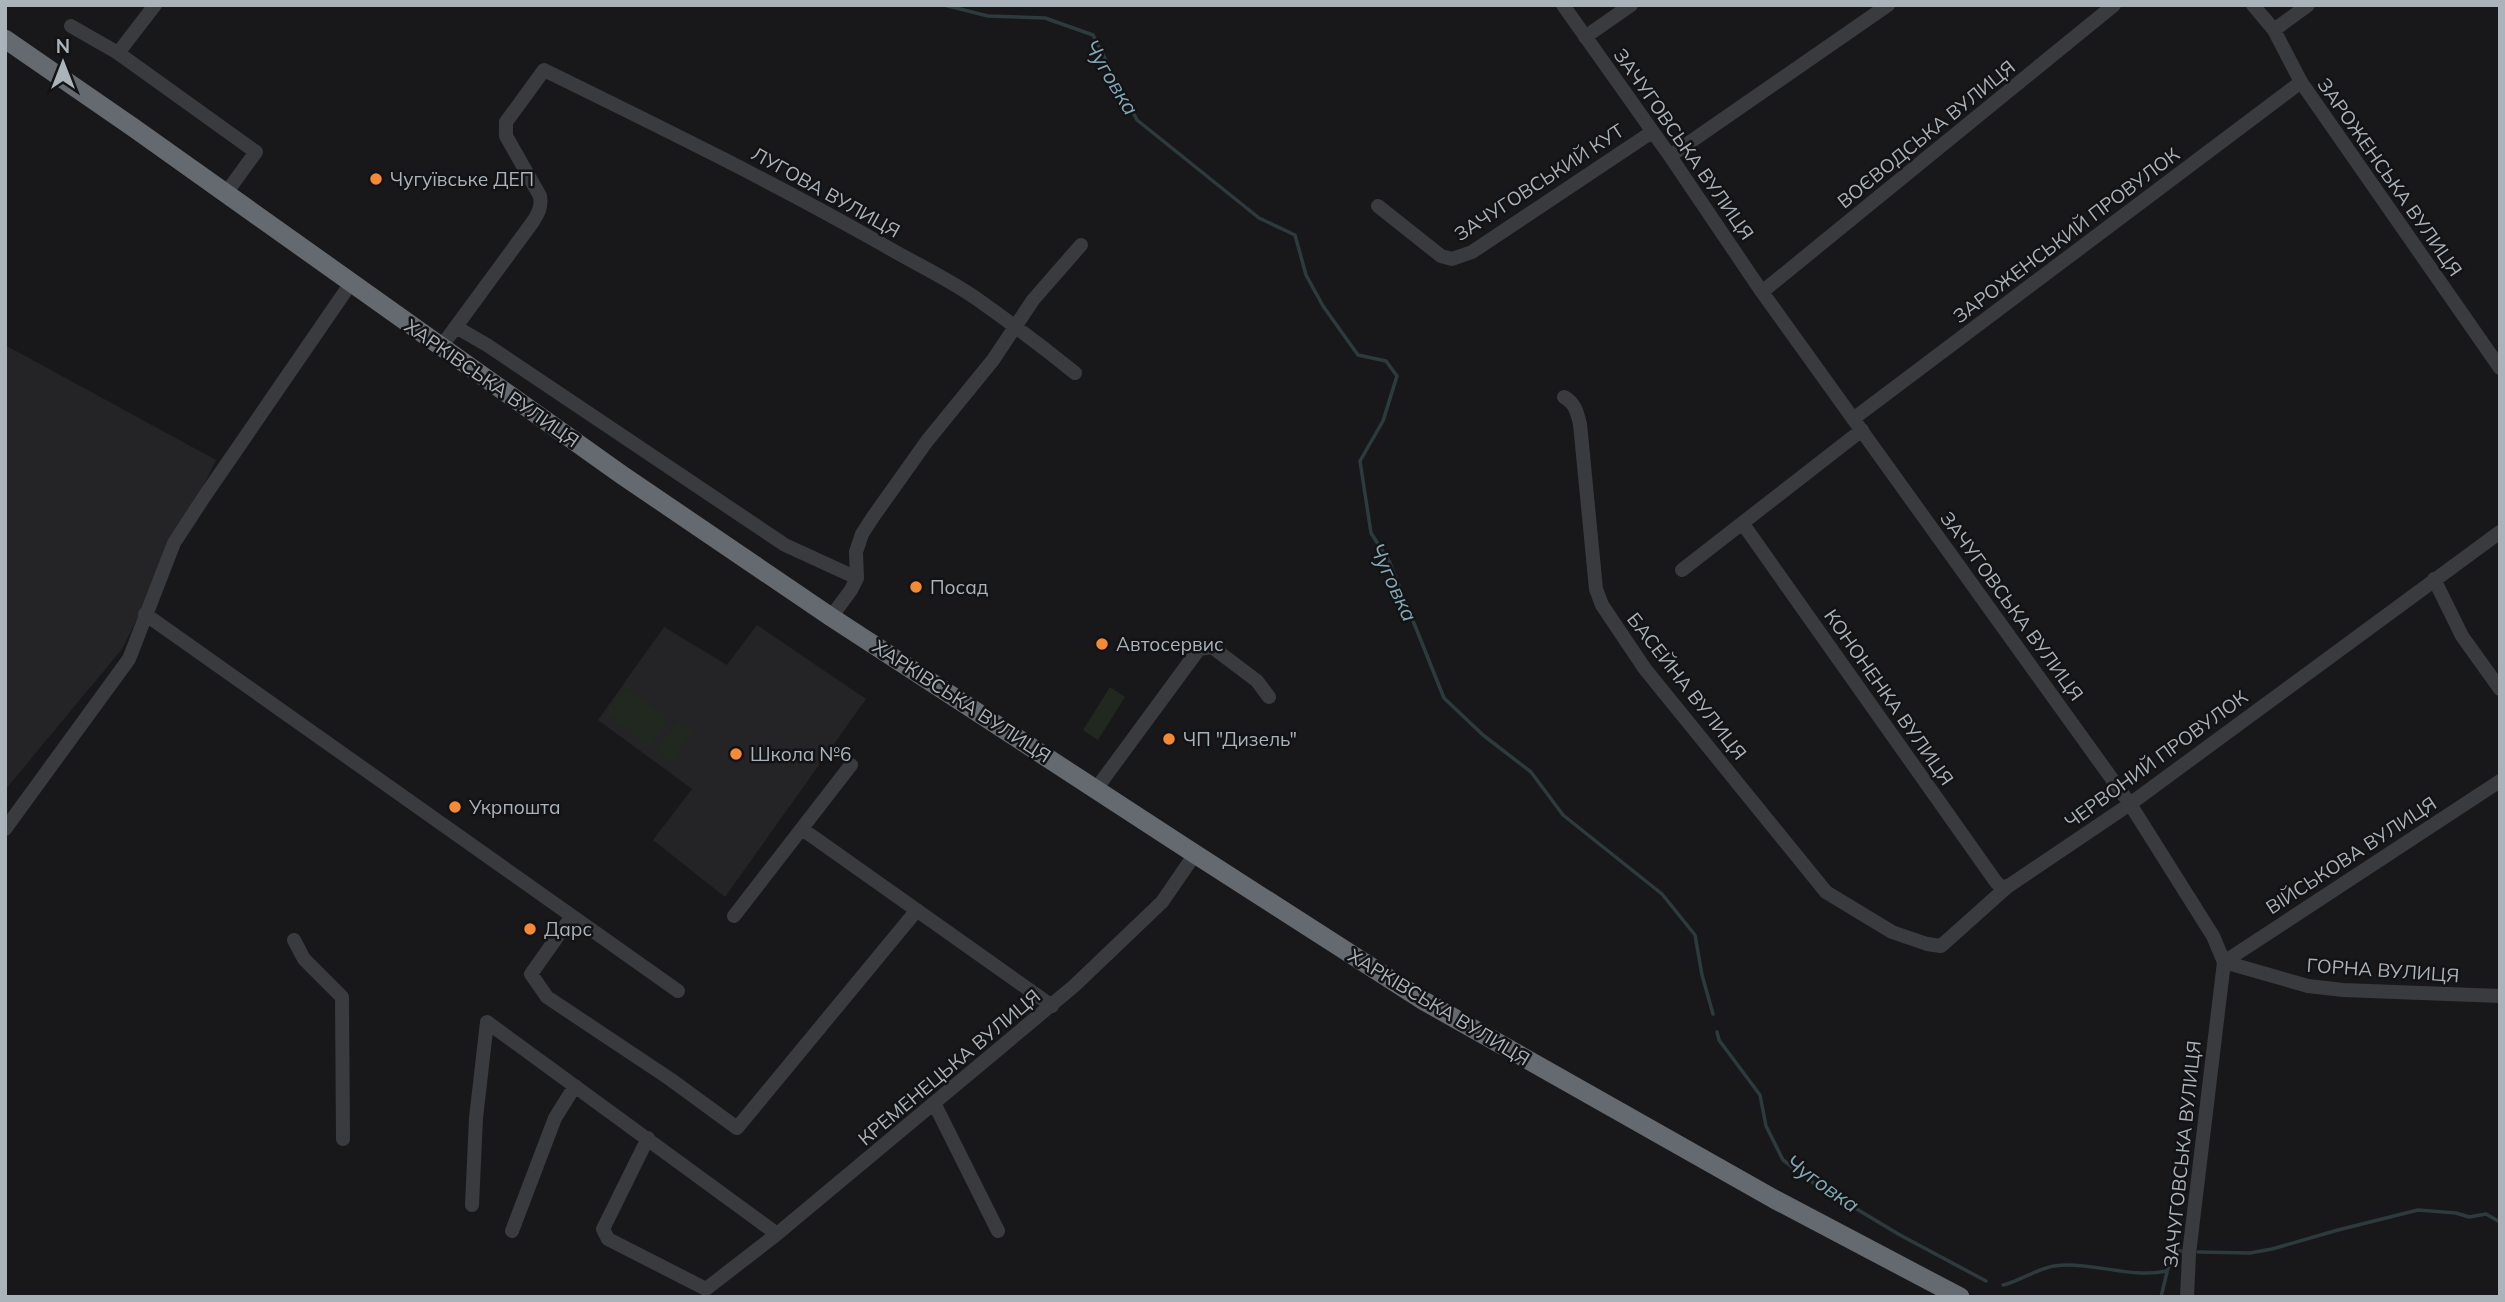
<svg xmlns="http://www.w3.org/2000/svg" width="2505" height="1302" viewBox="0 0 2505 1302" font-family="Mulish,sans-serif">
<rect width="100%" height="100%" fill="#18181a"/>
<path fill="#242427" d="M 5,345 L 216,460 L 122,649 L 5,790 Z
M 757,625 L 866,699 L 725,897 L 653,840 L 692,789 L 598,720 L 664,627 L 727,665 Z"/>
<path fill="#20281f" d="M 625,687 L 669,719 L 650,746 L 606,714 Z
M 1110,687 L 1125,697 L 1098,740 L 1083,730 Z
M 678,721 L 693,733 L 671,763 L 655,751 Z"/>
<g fill="none" stroke-linecap="round" stroke-linejoin="round">
<path stroke="#2d3b3e" stroke-width="3.5" d="M 944,5 L 988,16 L 1045,18 L 1093,35 L 1137,120 L 1259,218 L 1295,235 L 1306,275 L 1323,306 L 1358,355 L 1386,361 L 1397,376 L 1383,421 L 1360,461 L 1371,533 L 1389,561 L 1444,698 L 1483,735 L 1531,772 L 1563,815 L 1662,894 L 1695,935 L 1702,975 L 1713,1014
M 1717,1032 L 1719,1040 L 1760,1095 L 1766,1126 L 1783,1160 L 1815,1184 L 1900,1235 L 1986,1281
M 2198,1252 L 2250,1253 L 2272,1249 L 2338,1230 L 2418,1210 L 2456,1213 L 2469,1217 L 2486,1214 L 2500,1222
M 2003,1285 C 2018,1282 2036,1269 2054,1266 C 2092,1261 2130,1279 2167,1271 L 2176,1251 L 2181,1251
M 2161,1297 L 2167,1272"/>
<path stroke="#393b3f" stroke-width="14" d="M 1563,5 L 1670,156 L 1762,292 L 2130,804 L 2213,936 L 2224,962 L 2189,1254 L 2187,1297
M 2253,5 L 2274,30 L 2301,82 L 2500,368
M 71,26 L 118,53 L 256,152 L 226,193
M 2274,30 L 2308,5
M 1585,37 L 1631,5
M 118,53 L 155,5
M 1670,156 L 1888,5
M 1378,206 L 1441,256 L 1452,259 L 1472,252 L 1652,132
M 1762,292 L 2114,5
M 456,327 L 487,345 L 785,545 L 857,578
M 441,347 L 532,223 C 538,214 542,207 540,196 L 506,136 L 506,122 L 544,70 C 658,126 771,181 880,243 C 912,262 947,278 977,299 C 1011,323 1043,347 1075,373
M 1564,397 C 1575,403 1577,412 1580,424 L 1596,589 L 1602,605 L 1645,669 L 1826,892 L 1892,932 L 1927,944 L 1941,946 L 2007,887 L 2130,804 L 2500,532
M 1853,419 L 2301,82
M 1743,524 L 1996,882 L 2000,886 L 2007,887
M 1682,570 L 1862,430
M 2434,579 L 2462,636 L 2500,689
M 145,614 L 678,991
M 831,617 L 851,590 L 857,578 L 856,552 L 862,534 L 873,517 L 927,441 L 993,360 L 1033,300 L 1081,245
M 1096,789 L 1199,649 L 1212,647 L 1257,681 L 1269,697
M 5,829 L 129,659 L 174,543 L 204,497 L 351,283
M 802,829 L 1052,1006
M 572,916 L 531,974 L 547,997 L 670,1079 L 737,1128 L 917,910
M 734,916 L 851,765
M 294,940 L 304,959 L 342,997 L 343,1139
M 2224,962 L 2500,781
M 2224,962 L 2308,986 L 2343,990 L 2500,996
M 935,1105 L 998,1231
M 648,1138 L 603,1229 L 608,1239 L 706,1289 L 777,1234 L 1074,986 L 1162,902 L 1195,854
M 472,1205 L 476,1118 L 487,1022 L 777,1234
M 512,1231 L 555,1118 L 575,1086"/>
<path stroke="#656a70" stroke-width="19" d="M 5,39 L 134,128 L 622,475 L 831,617 L 1195,854 L 1424,1001 L 1774,1199 L 1960,1297"/>
</g>
<g fill="#f48936" stroke="#131315" stroke-width="2.5">
<circle cx="376" cy="179" r="7"/>
<circle cx="916" cy="587" r="7"/>
<circle cx="1102" cy="644" r="7"/>
<circle cx="1169" cy="739" r="7"/>
<circle cx="736" cy="754" r="7"/>
<circle cx="455" cy="807" r="7"/>
<circle cx="530" cy="929" r="7"/>
</g>
<g text-anchor="middle" dominant-baseline="central" stroke-width="5" stroke-linejoin="round" paint-order="stroke">
<g font-size="19" fill="#aab2ba" stroke="#131315">
<text transform="translate(1926 134) rotate(-39)">ВОЄВОДСЬКА ВУЛИЦЯ</text>
<text transform="translate(1684 144) rotate(55)">ЗАЧУГОВСЬКА ВУЛИЦЯ</text>
<text transform="translate(2390 177) rotate(55)">ЗАРОЖЕНСЬКА ВУЛИЦЯ</text>
<text transform="translate(1539 182) rotate(-33)">ЗАЧУГОВСЬКИЙ КУТ</text>
<text transform="translate(826 192) rotate(29)">ЛУГОВА ВУЛИЦЯ</text>
<text transform="translate(2066 235) rotate(-37)">ЗАРОЖЕНСЬКИЙ ПРОВУЛОК</text>
<text transform="translate(492 383) rotate(35)">ХАРКІВСЬКА ВУЛИЦЯ</text>
<text transform="translate(2012 606) rotate(54)">ЗАЧУГОВСЬКА ВУЛИЦЯ</text>
<text transform="translate(1687 686) rotate(52)">БАСЕЙНА ВУЛИЦЯ</text>
<text transform="translate(1889 697) rotate(55)">КОНОНЕНКА ВУЛИЦЯ</text>
<text transform="translate(962 701) rotate(33)">ХАРКІВСЬКА ВУЛИЦЯ</text>
<text transform="translate(2156 759) rotate(-36)">ЧЕРВОНИЙ ПРОВУЛОК</text>
<text transform="translate(2351 855) rotate(-33)">ВІЙСЬКОВА ВУЛИЦЯ</text>
<text transform="translate(2383 970) rotate(4)">ГОРНА ВУЛИЦЯ</text>
<text transform="translate(1439 1007) rotate(31)">ХАРКІВСЬКА ВУЛИЦЯ</text>
<text transform="translate(949 1067) rotate(-40)">КРЕМЕНЕЦЬКА ВУЛИЦЯ</text>
<text transform="translate(2182 1154) rotate(-84)">ЗАЧУГОВСЬКА ВУЛИЦЯ</text>
</g>
<g font-size="19" fill="#aab2ba" stroke="#131315" text-anchor="start">
<text x="390" y="179">Чугуївське ДЕП</text>
<text x="930" y="587">Посад</text>
<text x="1116" y="644">Автосервис</text>
<text x="1183" y="739">ЧП "Дизель"</text>
<text x="750" y="754">Школа №6</text>
<text x="469" y="807">Укрпошта</text>
<text x="544" y="929">Дарс</text>
</g>
<g font-size="21" font-style="italic" fill="#81a8b5" stroke="#131315">
<text transform="translate(1112 77) rotate(59)">Чуговка</text>
<text transform="translate(1394 582) rotate(65)">Чуговка</text>
<text transform="translate(1823 1183) rotate(35)">Чуговка</text>
</g>
</g>
<rect width="2505" height="1302" fill="none" stroke="#aab2ba" stroke-width="14"/>
<g transform="translate(63 63)" stroke="#131315" stroke-width="5" paint-order="stroke">
<path d="M0-5L12 26L0 18L-12 26Z" fill="#aab2ba"/>
<text y="-10" font-size="19" font-weight="bold" text-anchor="middle" fill="#aab2ba">N</text>
</g>
</svg>
